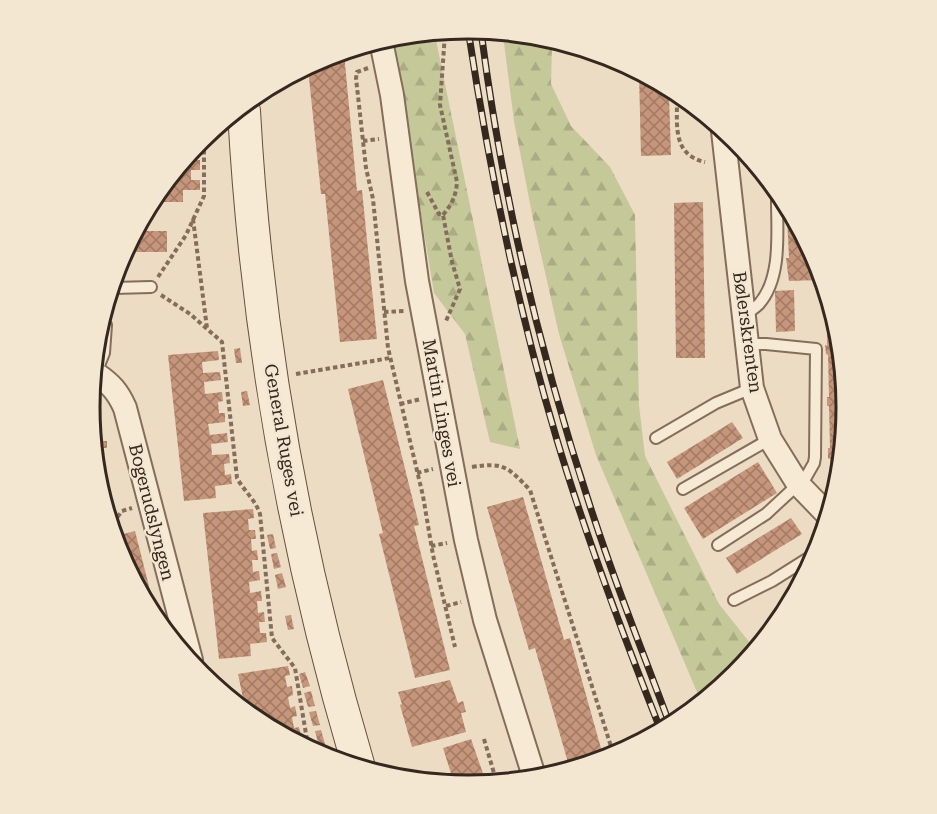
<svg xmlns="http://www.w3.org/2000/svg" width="937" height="814" viewBox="0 0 937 814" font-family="'Roboto Serif',serif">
<defs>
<pattern id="forest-firs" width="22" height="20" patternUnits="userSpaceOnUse" patternTransform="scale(1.5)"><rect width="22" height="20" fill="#c5c898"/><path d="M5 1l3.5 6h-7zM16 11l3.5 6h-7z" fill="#aaac83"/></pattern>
<pattern id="building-cross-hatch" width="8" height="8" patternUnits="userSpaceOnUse" patternTransform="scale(1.5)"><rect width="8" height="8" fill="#c6967b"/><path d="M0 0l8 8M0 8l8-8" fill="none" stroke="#a27a64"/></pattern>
</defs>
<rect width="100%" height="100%" fill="#ebdcc3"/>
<path fill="url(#forest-firs)" d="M 435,35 L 520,449 L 490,442 L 465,334 L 434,293 L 393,44 Z
M 503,35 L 552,45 L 551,84 L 571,126 L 610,167 L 635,215 L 639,405 L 645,456 L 719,604 L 754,648 L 736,675 L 700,699 L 596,455 L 559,334 L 533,219 L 514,121 Z"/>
<path fill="url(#building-cross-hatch)" d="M 344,53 L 357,191 L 362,190 L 377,339 L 340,342 L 325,194 L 321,194 L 308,68 L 324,57 Z
M 639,74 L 669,95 L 671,155 L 641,156 Z
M 200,140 L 200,149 L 196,149 L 196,160 L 200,160 L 200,170 L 191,170 L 191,180 L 200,180 L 200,190 L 183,190 L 183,202 L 162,202 L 161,207 L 156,206 Z
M 703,202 L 705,358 L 676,358 L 674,203 Z
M 787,216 L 818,262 L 819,280 L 789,281 L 786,258 L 789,258 Z
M 140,231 L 167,231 L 167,252 L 125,252 Z
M 794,290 L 795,331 L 776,332 L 775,291 Z
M 827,315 L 829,315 L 847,407 L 834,471 L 831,471 L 830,458 L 828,459 L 828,448 L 830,448 L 829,406 L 827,406 L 827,397 L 829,397 L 828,355 L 826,354 L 825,345 L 827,346 Z
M 240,348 L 242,363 L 236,363 L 234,349 Z
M 218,351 L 219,360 L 202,362 L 203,373 L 220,372 L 221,380 L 204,382 L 205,394 L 222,392 L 223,401 L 218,402 L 219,413 L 225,413 L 225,422 L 208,424 L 210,435 L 227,433 L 228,442 L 211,444 L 212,455 L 229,454 L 230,463 L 224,464 L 225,475 L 231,474 L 232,484 L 215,486 L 216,498 L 184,501 L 168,355 Z
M 383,380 L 419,525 L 414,526 L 450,670 L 415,678 L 379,534 L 383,533 L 348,389 Z
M 247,391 L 250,405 L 243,406 L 241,392 Z
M 732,422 L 743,438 L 677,479 L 667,462 Z
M 97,441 L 107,441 L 107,448 L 98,448 Z
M 758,462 L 777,493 L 703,539 L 684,508 Z
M 523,497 L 564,640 L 570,638 L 604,759 L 569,766 L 535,648 L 529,650 L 487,507 Z
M 253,509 L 254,518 L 248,519 L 249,530 L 255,530 L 256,539 L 251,539 L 252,551 L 257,550 L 258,560 L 252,560 L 253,572 L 259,571 L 260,580 L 249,582 L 250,593 L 261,591 L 262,601 L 257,601 L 258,613 L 264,612 L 265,622 L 259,622 L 260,633 L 266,633 L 267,642 L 250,644 L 251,656 L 219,659 L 203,513 Z
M 791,518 L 802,534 L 737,574 L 726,558 Z
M 135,531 L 153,602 L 119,552 L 116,536 Z
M 273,534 L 276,548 L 270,549 L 267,535 Z
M 277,553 L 281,567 L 274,569 L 271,554 Z
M 282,573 L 286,587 L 278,589 L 275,575 Z
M 291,615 L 294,629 L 288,630 L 285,616 Z
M 288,666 L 290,675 L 285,676 L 287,687 L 292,686 L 293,695 L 288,697 L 290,708 L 295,706 L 297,716 L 292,717 L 294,728 L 299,727 L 301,736 L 295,738 L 244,703 L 238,674 Z
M 305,672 L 310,686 L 303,688 L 299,674 Z
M 450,680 L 458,703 L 463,701 L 466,712 L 461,713 L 466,732 L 412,747 L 400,705 L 402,704 L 398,692 Z
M 311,691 L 315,706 L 308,707 L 304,693 Z
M 316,711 L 320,725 L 313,726 L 309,712 Z
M 321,730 L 325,744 L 319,746 L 315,731 Z
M 471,739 L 486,782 L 468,785 L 454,783 L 443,748 Z"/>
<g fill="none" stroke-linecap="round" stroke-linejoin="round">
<g stroke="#846e5b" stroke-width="14">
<path id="service" d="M 114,288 L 151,287
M 744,315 C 749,312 755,308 759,304 C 782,278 777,232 777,200
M 98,368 L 104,353 L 106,325
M 656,438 L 716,403 L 752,388
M 683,489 L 770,439
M 718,545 L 766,514 L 806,477 L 814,463 L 815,457 L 816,349 L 766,344 L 747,344
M 734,600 L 772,581 L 818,552"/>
</g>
<g stroke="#846e5b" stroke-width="26">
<path id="minor" d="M 382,46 L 392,95 L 417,281 L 466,540 L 485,620 L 533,773
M 723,131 L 752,388 L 770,439 L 798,484 L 826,513
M 96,374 C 111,384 118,392 125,408 L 191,660"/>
</g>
<g stroke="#654f3e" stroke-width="34">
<path id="secondary" d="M 244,111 C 256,331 295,552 358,764"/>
</g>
<path stroke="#846e5b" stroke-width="4" stroke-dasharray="4.5 3" stroke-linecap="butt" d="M 368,68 L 357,72 L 356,78 L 366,168 L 373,199 L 388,348 L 423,496 L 433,555 L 455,647
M 677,100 C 677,127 673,155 705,162
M 363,141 L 379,139
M 427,192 L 439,214 L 443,215 L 452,262 L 460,289 L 446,321
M 443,215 C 452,204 456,196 457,182 L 440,105 L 445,33
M 193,219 L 207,328
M 158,277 L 186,235 L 204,196 L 204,137
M 161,295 L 190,314 L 222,342 L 237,478 C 244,491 255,499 260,514 L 272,638 L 295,668 L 308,746
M 384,312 L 404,311
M 296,374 L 390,358
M 400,404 L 421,399
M 472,467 C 504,462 508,467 530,490 L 614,756
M 417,473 L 433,469
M 113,523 L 122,511 L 132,508
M 431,546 L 447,543
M 446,606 L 461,602
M 484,739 L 496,780"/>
<use href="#service" stroke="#f6ead5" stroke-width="10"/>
<use href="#minor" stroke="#f6ead5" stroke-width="22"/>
<use href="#secondary" stroke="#f6ead5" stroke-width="32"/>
<g stroke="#35281e" stroke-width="7">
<path id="rail" d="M 468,29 C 489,168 517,306 557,440 C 586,537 622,632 659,726
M 481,31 C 504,210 548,388 608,559 C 627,613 648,666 668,720"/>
</g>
<use href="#rail" stroke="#f3e7d2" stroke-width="4.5" stroke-dasharray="14" stroke-linecap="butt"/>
</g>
<g text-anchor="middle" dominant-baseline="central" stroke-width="4.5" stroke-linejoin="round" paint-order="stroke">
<g font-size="18" fill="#35281e" stroke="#f3e7d2">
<text transform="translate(748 332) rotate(82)">Bølerskrenten</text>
<text transform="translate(442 413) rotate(80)">Martin Linges vei</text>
<text transform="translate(284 440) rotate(80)">General Ruges vei</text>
<text transform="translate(152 512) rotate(76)">Bogerudslyngen</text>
</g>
</g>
<path d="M0 0H937V814H0ZM100 407a368 368 0 1 1 736 0a368 368 0 1 1-736 0Z" fill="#f3e7d2" fill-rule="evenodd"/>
<path fill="none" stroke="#35281e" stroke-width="3" d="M100 407a368 368 0 1 1 736 0a368 368 0 1 1-736 0Z"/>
</svg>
